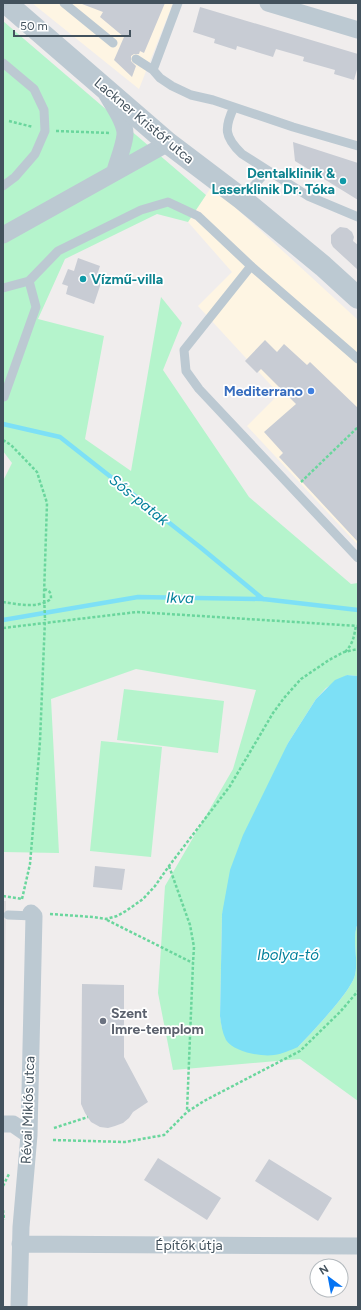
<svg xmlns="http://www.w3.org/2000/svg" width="361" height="1310" viewBox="0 0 361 1310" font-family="Figtree,sans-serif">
<rect width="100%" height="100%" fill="#f0eded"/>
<path fill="#fef5e3" d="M 32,3 L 173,3 L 139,89 Z
M 212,186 L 358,320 L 358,545 L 247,426 L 279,394 L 198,306 L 232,272 L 188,222 Z"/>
<path fill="#e1dedf" d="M 3,901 L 6,901 L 3,1064 Z"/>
<path fill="#b5f4cc" d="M 3,21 L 206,195 L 188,222 L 157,214 L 65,259 L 38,319 L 104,336 L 85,439 L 131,471 L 161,297 L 182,323 L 163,370 L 249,497 L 351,584 L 358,583 L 358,676 L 347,675 L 326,688 L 316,699 L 288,743 L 222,914 L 220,1016 L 222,1028 L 298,1047 C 311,1033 351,992 355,975 C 359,958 351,939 358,923 L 358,1101 L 300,1059 L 173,1070 L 158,993 L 165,886 L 233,769 L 256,690 L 136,669 L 51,699 L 59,853 L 3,852 L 3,481 L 12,463 L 3,451 Z
M 124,689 L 224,701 L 218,753 L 117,740 Z
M 101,741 L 162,747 L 151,857 L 90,851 Z"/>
<path fill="#7de0f6" d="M 347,675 L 358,676 L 358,923 C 351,939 359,958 355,975 C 351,992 311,1033 298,1047 C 290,1050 283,1054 274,1055 C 261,1057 234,1052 226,1040 C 222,1032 221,1024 220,1016 L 222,914 L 230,870 L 243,835 L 288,743 L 316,699 L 335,680 Z"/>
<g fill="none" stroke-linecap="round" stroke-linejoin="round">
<path stroke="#7de0f6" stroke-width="4.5" d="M 3,424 L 60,437 L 200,547 L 263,599
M 3,620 L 138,597 L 263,599 L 358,610"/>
</g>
<path fill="#c8ccd4" d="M 82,3 L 165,3 L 144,53 L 140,51 L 139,54 L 134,54 L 131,56 L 131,61 L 136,66 L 132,77 L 114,60 L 124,37 L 100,17 L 103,12 L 82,4 Z
M 200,7 L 358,54 L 358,66 L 354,80 L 334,74 L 335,70 L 303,61 L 304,57 L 276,49 L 273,57 L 237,46 L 236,50 L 214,43 L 215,39 L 193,32 Z
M 293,142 L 358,163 L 358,200 L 295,161 Z
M 340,227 L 347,228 L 352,232 L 354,237 L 353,241 L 358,245 L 358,270 L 333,247 L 331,243 L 331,235 L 337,229 Z
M 78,258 L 100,266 L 98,272 L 104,274 L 94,304 L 66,294 L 68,286 L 62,284 L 68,269 L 74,271 Z
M 265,340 L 277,352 L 284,344 L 307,365 L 310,362 L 358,408 L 358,542 L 279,457 L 283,453 L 264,432 L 296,404 L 261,369 L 257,373 L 245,361 Z
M 95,866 L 125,869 L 122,890 L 93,887 Z
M 82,984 L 124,985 L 124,1057 L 148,1102 L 133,1112 L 129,1118 L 123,1123 L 115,1126 L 108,1128 L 100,1127 L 91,1122 L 85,1113 L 81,1104 Z
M 158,1158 L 221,1198 L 207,1220 L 144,1180 Z
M 269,1159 L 332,1198 L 318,1221 L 255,1181 Z"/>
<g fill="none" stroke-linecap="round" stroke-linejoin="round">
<path stroke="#6ad69d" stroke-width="2.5" stroke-dasharray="3 2" stroke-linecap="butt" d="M 9,121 L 33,127
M 56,131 L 111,133
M 3,440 L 11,445 L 37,472 L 47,503 L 44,595
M 301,482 L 358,427
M 3,602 C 18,604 38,609 51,599 C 51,593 50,590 43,589
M 3,628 L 137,612 L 358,626
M 345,652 C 353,644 354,637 356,625
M 169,866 L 190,925 L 194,947 L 193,963
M 3,896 L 22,899
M 22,899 L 30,864 L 35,805 L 40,741 L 45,619
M 50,914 L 93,917 L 106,919 L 117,916 L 126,911 L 143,899 L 155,886 L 169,866 L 230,786 L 273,713 L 284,698 L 301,679 L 329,660 L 344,652 L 358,649
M 107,920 L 193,963 L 187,1111
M 54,1128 L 88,1117
M 53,1140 L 125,1142 L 164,1135 L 187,1112 L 204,1101 L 300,1051 L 340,1012 L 358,991
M 3,1186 L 9,1174
M 3,1210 L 4,1220"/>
<path stroke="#bcc9d2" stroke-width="9" d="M 64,3 L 113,43
M 136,59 L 153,70 L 160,78 L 172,86 L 191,95 L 213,100 L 293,127 L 358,146
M 3,63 L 34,89 L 44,110 L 45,131 L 35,154 L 15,177 L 3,186
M 153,70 L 178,3
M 234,107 C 224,128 224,137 242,154 L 308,196 L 358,217
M 242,199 L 267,171
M 251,266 L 184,350 L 186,371 L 199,389 L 358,558
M 3,288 L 29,281 L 58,251 L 141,210 L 168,202 L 198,216 L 251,266 L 358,359
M 4,397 L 36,307 L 29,281
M 8,915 L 34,916"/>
<path stroke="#bcc9d2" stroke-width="17" d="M 268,3 L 358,30
M 107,95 C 113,105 126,123 125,135 C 124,146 118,160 115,171
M 3,235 L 168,143
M 3,1124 L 13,1124 L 29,1135
M 20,1244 L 358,1246
M 19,1307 L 21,1227 L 29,1135 L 34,916 L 31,913"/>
<path stroke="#bcc9d2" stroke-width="22" d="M 6,3 L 168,143 L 242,199 L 323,266 L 358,298"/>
<path stroke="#6ad69d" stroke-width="2.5" stroke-dasharray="3 2" stroke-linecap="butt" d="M 44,595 L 45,619"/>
</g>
<g fill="#0f9aa8" stroke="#fff" stroke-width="1.5">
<circle cx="343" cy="181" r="4"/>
<circle cx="83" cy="279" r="4"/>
</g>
<circle fill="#3f7fe0" stroke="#fff" stroke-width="1.5" cx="311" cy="391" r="4"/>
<circle fill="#6b7280" stroke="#fff" stroke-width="1.5" cx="103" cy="1021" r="4"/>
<g text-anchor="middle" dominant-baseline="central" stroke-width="3.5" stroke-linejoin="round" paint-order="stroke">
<g font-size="14" fill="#43525d" stroke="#fff">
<text transform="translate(144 121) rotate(40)">Lackner Kristóf utca</text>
<text transform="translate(28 1110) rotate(-88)">Révai Miklós utca</text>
<text x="189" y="1245">Építők útja</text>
</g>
<g font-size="14" font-weight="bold" fill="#0d838f" stroke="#fff" text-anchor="end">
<text x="335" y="173">Dentalklinik &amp;<tspan x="335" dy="16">Laserklinik Dr. Tóka</tspan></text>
<text x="91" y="279" text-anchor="start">Vízmű-villa</text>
</g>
<g font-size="14" font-weight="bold" fill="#366cbe" stroke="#fff" text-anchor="end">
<text x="303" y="391">Mediterrano</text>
</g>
<g font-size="14" font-weight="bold" fill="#5b616d" stroke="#fff" text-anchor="start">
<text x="111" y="1013">Szent<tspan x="111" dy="16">Imre-templom</tspan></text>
</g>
<g font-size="15" font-style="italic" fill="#03809b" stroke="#fff">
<text transform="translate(139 500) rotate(39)">Sós-patak</text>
<text transform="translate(180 598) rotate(1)">Ikva</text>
<text x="288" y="955">Ibolya-tó</text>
</g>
</g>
<rect width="361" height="1310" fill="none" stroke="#43525d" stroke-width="8"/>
<g transform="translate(329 1278) rotate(328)"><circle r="19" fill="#ffffff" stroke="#b4babe"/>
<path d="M0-3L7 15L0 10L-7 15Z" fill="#0473f3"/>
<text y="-6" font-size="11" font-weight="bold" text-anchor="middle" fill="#43525d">N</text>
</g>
<path d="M14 30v6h116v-6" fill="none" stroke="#43525d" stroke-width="2"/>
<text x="20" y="30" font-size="12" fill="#43525d" stroke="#ffffff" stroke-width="3" paint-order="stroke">50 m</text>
</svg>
